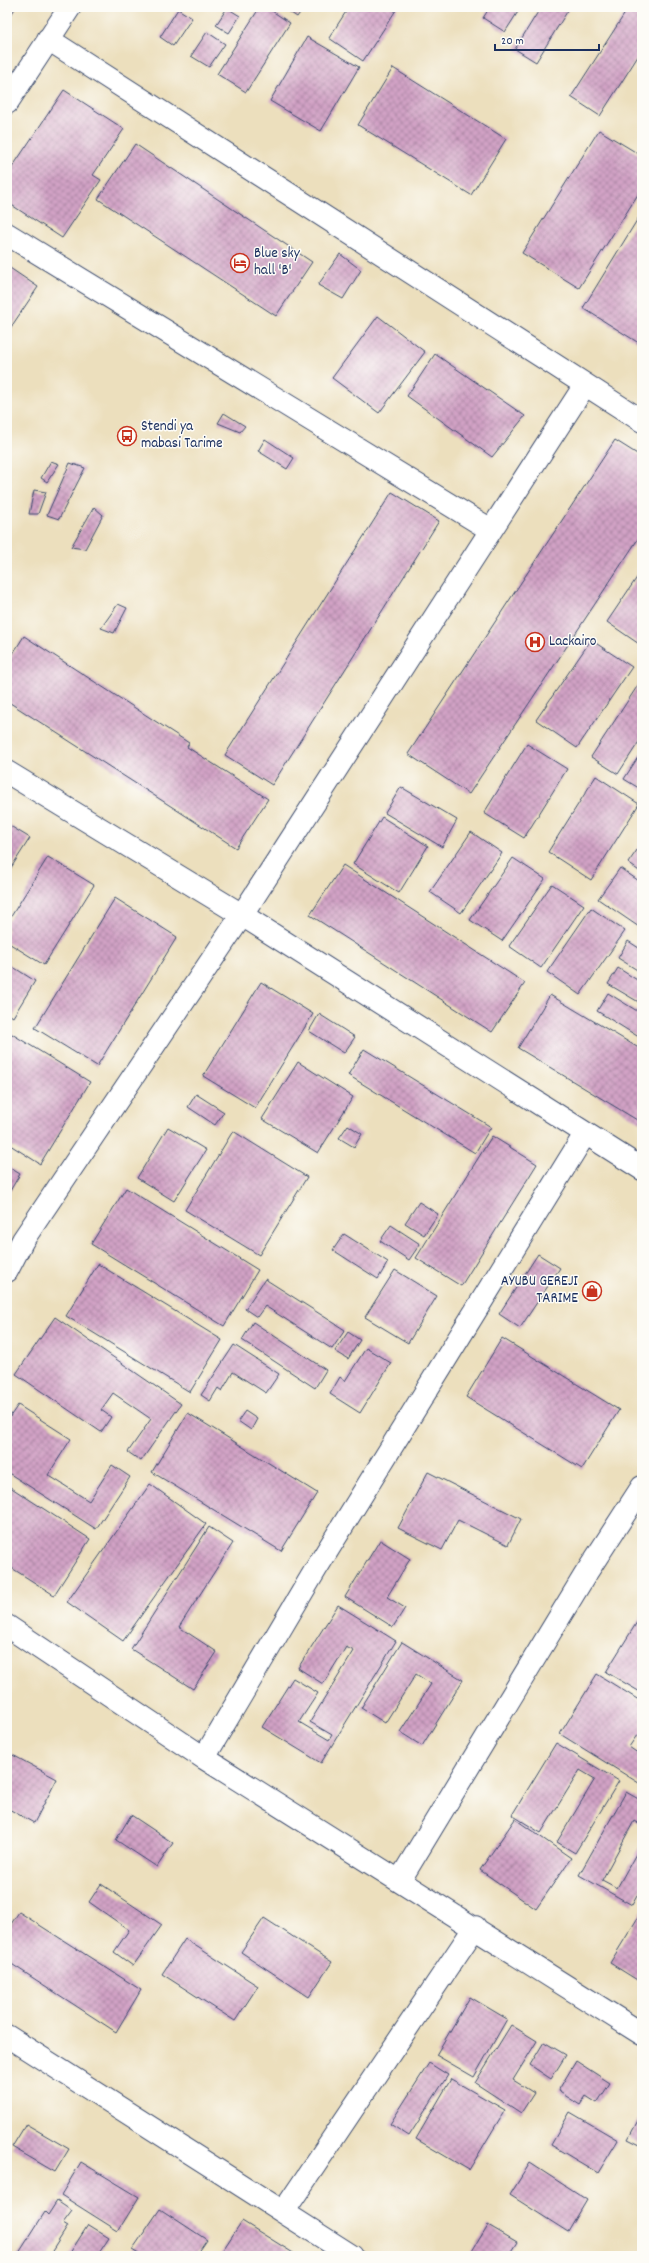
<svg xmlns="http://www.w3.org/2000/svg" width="649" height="2263" viewBox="0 0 649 2263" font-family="Dekko,sans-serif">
<defs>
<pattern id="building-cross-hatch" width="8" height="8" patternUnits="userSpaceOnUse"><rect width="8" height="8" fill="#d1a2c5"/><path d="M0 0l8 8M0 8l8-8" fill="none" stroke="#a984a3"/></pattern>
</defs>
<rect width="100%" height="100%" fill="#fdfcf7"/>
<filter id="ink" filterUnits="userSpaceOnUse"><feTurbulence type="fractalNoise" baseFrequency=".025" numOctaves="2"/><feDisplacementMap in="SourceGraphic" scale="8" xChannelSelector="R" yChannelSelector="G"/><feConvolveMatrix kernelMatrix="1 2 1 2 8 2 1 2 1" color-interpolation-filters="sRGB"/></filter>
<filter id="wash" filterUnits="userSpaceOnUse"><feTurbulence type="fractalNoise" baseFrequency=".012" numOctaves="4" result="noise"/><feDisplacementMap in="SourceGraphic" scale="16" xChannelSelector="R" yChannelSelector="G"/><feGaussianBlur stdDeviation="0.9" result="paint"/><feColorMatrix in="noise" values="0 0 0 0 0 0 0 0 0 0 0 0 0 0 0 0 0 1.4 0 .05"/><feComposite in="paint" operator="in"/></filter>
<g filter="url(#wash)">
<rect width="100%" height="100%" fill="#ecdfbd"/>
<g id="blocks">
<path fill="url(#building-cross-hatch)" d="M 7,7 L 16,7 L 7,21 Z
M 260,7 L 266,7 L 290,23 L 246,92 L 217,74 Z
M 282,7 L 304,7 L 297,17 Z
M 349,7 L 398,7 L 363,61 L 329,38 Z
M 490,7 L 521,7 L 505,32 L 483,18 Z
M 541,7 L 570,7 L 536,62 L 515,49 Z
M 629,7 L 642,15 L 642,50 L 600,116 L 571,97 Z
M 227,8 L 240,16 L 229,33 L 216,25 Z
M 178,9 L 192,18 L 173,46 L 160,37 Z
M 207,32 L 225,44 L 209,67 L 191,56 Z
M 307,37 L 359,67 L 321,131 L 270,101 Z
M 393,68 L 506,139 L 471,195 L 358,125 Z
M 64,90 L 124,129 L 93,175 L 101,180 L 62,238 L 7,202 L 7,175 Z
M 599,130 L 642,156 L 642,188 L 579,288 L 522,253 Z
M 135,144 L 312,262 L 276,316 L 98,199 Z
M 642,212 L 642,345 L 583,308 Z
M 340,254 L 361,270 L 343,299 L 318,285 Z
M 7,266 L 38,287 L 7,333 Z
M 378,316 L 425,352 L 379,413 L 332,378 Z
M 435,354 L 525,416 L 492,457 L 407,396 Z
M 224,413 L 245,426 L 240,432 L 218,423 Z
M 265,439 L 294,458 L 287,469 L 258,451 Z
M 615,440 L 642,457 L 642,533 L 469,794 L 408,754 Z
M 51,461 L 59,464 L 47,482 L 41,478 Z
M 70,463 L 85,468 L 59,519 L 47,515 Z
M 34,490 L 46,492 L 38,514 L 29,514 Z
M 392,492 L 439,521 L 272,785 L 225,755 Z
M 94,507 L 103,515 L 85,549 L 71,547 Z
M 642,570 L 642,646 L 607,622 Z
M 118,604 L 127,608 L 114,633 L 101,628 Z
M 24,636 L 189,743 L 187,747 L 268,799 L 236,848 L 7,701 L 7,663 Z
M 591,640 L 632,667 L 577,748 L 536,720 Z
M 642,679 L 642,737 L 618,774 L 591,757 Z
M 527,744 L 567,769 L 524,838 L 484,813 Z
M 642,751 L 642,790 L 624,779 Z
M 596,776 L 639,804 L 591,880 L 548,852 Z
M 401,787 L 457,820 L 442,847 L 385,813 Z
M 382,817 L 428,846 L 399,893 L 353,864 Z
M 7,824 L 30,838 L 7,874 Z
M 471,832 L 502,853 L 461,913 L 430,892 Z
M 642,843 L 642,873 L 628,863 Z
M 48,857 L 94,885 L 44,965 L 7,942 L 7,923 Z
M 513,858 L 545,879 L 502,941 L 470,920 Z
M 343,865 L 525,983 L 492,1032 L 310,915 Z
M 620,868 L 642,883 L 642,929 L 598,899 Z
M 552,884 L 584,905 L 541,968 L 509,946 Z
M 115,898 L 177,937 L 97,1066 L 35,1028 Z
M 591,908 L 625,931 L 580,995 L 547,972 Z
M 628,941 L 642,950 L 642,973 L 618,958 Z
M 7,963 L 35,981 L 13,1017 L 7,1013 Z
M 618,968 L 642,983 L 642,1004 L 608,984 Z
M 261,982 L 313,1014 L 255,1108 L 203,1076 Z
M 608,993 L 642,1014 L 642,1039 L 597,1011 Z
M 550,995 L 642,1050 L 642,1123 L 518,1048 Z
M 319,1014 L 355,1037 L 344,1053 L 309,1031 Z
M 7,1031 L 90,1082 L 40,1164 L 7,1143 Z
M 364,1049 L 491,1127 L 475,1153 L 348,1075 Z
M 298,1062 L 353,1097 L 318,1153 L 262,1119 Z
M 196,1094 L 224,1112 L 215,1125 L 188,1107 Z
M 348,1125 L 362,1134 L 354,1147 L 339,1138 Z
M 168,1127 L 206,1150 L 174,1201 L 137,1178 Z
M 233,1131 L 307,1177 L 259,1255 L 185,1210 Z
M 492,1136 L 537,1164 L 461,1286 L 416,1258 Z
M 7,1166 L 20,1174 L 7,1196 Z
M 126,1188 L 258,1270 L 224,1326 L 91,1244 Z
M 419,1202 L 438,1214 L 424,1235 L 405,1223 Z
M 391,1225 L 420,1244 L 409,1260 L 380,1241 Z
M 344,1234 L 388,1262 L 378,1279 L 333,1250 Z
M 538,1254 L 560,1268 L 520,1328 L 499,1314 Z
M 98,1264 L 222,1340 L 190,1392 L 66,1316 Z
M 395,1270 L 437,1296 L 408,1343 L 365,1317 Z
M 265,1279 L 345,1330 L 332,1349 L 265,1306 L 257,1317 L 245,1309 Z
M 55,1317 L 181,1404 L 141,1461 L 128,1452 L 151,1419 L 113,1393 L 101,1410 L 111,1417 L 101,1432 L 16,1374 Z
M 253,1322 L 326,1370 L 315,1388 L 242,1340 Z
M 348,1332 L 360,1340 L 348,1359 L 335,1351 Z
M 502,1338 L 619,1410 L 582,1469 L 466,1397 Z
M 234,1345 L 279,1374 L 266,1393 L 233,1372 L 222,1391 L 218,1388 L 210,1401 L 201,1395 Z
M 366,1348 L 391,1363 L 360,1413 L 330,1394 L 340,1377 L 345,1381 Z
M 18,1405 L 71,1439 L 48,1475 L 89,1501 L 112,1465 L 130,1477 L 96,1529 L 7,1472 L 7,1421 Z
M 245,1411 L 257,1419 L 251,1430 L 238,1421 Z
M 188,1413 L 317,1493 L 281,1551 L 152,1472 Z
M 428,1472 L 521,1519 L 508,1545 L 458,1520 L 442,1550 L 398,1528 Z
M 150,1484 L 206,1524 L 123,1641 L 67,1602 Z
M 7,1485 L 90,1539 L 54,1595 L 7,1565 Z
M 209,1527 L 233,1543 L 179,1627 L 217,1652 L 193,1689 L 131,1649 Z
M 380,1540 L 410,1559 L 387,1597 L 405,1608 L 393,1627 L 345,1597 Z
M 338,1605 L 396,1641 L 321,1763 L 262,1727 L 293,1678 L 318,1693 L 299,1722 L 329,1740 L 332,1735 L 310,1722 L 354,1651 L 346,1647 L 323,1684 L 298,1668 Z
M 642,1614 L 642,1693 L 606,1672 Z
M 402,1642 L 463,1680 L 422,1746 L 400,1732 L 431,1684 L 416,1674 L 385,1723 L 361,1708 Z
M 597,1674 L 642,1702 L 642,1738 L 637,1735 L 629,1747 L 642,1756 L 642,1785 L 560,1734 Z
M 556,1743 L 619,1781 L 575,1853 L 557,1842 L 595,1779 L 580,1770 L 541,1833 L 512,1815 Z
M 9,1753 L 57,1779 L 34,1823 L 7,1808 L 7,1758 Z
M 626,1792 L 642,1801 L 642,1826 L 634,1821 L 602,1880 L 617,1888 L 642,1843 L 642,1887 L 632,1905 L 579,1875 Z
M 131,1815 L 173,1843 L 157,1867 L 116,1840 Z
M 515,1819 L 571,1858 L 536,1909 L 480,1870 Z
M 101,1884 L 162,1925 L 133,1966 L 114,1952 L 129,1930 L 89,1902 Z
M 642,1911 L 642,1983 L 610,1963 Z
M 19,1912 L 141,1990 L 116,2032 L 7,1961 L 7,1930 Z
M 264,1918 L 332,1962 L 309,1997 L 241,1952 Z
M 185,1939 L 258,1986 L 235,2021 L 162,1974 Z
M 470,1997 L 507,2019 L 474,2077 L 436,2055 Z
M 511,2025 L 537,2041 L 513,2080 L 534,2093 L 521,2113 L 475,2083 Z
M 544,2042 L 566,2055 L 551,2079 L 530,2065 Z
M 576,2061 L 610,2083 L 597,2103 L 586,2096 L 580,2105 L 558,2091 Z
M 429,2063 L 448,2075 L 409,2136 L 390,2124 Z
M 451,2079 L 505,2110 L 469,2170 L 416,2139 Z
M 570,2112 L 618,2140 L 598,2173 L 551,2145 Z
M 642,2113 L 642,2146 L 628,2139 Z
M 26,2124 L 69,2149 L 55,2172 L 12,2147 Z
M 81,2162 L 139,2197 L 118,2231 L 61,2195 Z
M 530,2163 L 587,2200 L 568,2232 L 510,2195 Z
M 57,2201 L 72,2211 L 63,2223 L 68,2226 L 49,2256 L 17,2256 L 45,2212 L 48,2215 Z
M 160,2209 L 207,2240 L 196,2256 L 142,2256 L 132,2250 Z
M 242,2221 L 298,2256 L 219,2256 Z
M 88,2225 L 109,2238 L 97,2256 L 68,2256 Z
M 488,2225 L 517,2242 L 508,2256 L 469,2256 Z"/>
</g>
</g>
<g filter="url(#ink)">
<use href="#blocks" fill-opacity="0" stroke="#3a496c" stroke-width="1"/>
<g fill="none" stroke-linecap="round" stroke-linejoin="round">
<g stroke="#3a496c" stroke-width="24">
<path id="street" d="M 48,39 L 642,421
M 7,103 L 70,7
M 7,234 L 491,530
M 7,772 L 242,915 L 642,1169
M 7,1271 L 23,1240 L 242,915 L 585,385
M 7,1626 L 204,1758 L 642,2034
M 204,1758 L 316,1569 L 585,1134
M 400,1880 L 585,1575 L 642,1487
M 7,2036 L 352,2256
M 284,2211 L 475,1927"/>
</g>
<use href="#street" stroke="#fff" stroke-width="22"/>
</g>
</g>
<defs>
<g id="hotel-ring" transform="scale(1)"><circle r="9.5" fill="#fdfcf7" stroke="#c8321e" stroke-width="1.5"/><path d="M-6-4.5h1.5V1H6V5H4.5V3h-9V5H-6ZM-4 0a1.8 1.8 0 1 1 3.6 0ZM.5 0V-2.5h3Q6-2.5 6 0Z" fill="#c8321e"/></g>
<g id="bus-ring" transform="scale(1)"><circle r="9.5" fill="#fdfcf7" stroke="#c8321e" stroke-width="1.5"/><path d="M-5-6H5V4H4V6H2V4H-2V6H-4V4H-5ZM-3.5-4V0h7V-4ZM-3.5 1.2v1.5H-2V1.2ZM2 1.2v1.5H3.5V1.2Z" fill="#c8321e"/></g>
<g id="hospital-ring" transform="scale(1)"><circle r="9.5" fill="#fdfcf7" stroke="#c8321e" stroke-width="1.5"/><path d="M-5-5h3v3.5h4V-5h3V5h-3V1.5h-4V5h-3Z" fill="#c8321e"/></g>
<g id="shop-ring" transform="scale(1)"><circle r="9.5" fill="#fdfcf7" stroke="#c8321e" stroke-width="1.5"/><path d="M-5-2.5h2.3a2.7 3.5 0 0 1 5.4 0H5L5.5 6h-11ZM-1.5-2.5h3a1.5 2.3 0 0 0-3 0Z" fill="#c8321e"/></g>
</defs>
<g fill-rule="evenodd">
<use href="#hotel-ring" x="240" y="263"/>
<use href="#bus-ring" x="127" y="436"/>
<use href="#hospital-ring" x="535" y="642"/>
<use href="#shop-ring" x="592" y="1291"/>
</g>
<g text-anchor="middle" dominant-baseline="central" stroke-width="3" stroke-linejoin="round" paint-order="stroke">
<g font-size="15" fill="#1b2f5e" stroke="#fdfcf7" text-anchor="start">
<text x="254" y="254">Blue sky<tspan x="254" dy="17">hall 'B'</tspan></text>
<text x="141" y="427">Stendi ya<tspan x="141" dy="17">mabasi Tarime</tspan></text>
<text x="549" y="642">Lackairo</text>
<text x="578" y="1282" text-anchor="end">AYUBU GEREJI<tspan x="578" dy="17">TARIME</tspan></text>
</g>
</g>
<rect width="649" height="2263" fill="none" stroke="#fdfcf7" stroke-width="24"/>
<path d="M495 44v6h104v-6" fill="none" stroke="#1b2f5e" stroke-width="2"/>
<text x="501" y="44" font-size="12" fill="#1b2f5e" stroke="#fdfcf7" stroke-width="3" paint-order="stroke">20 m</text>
</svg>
